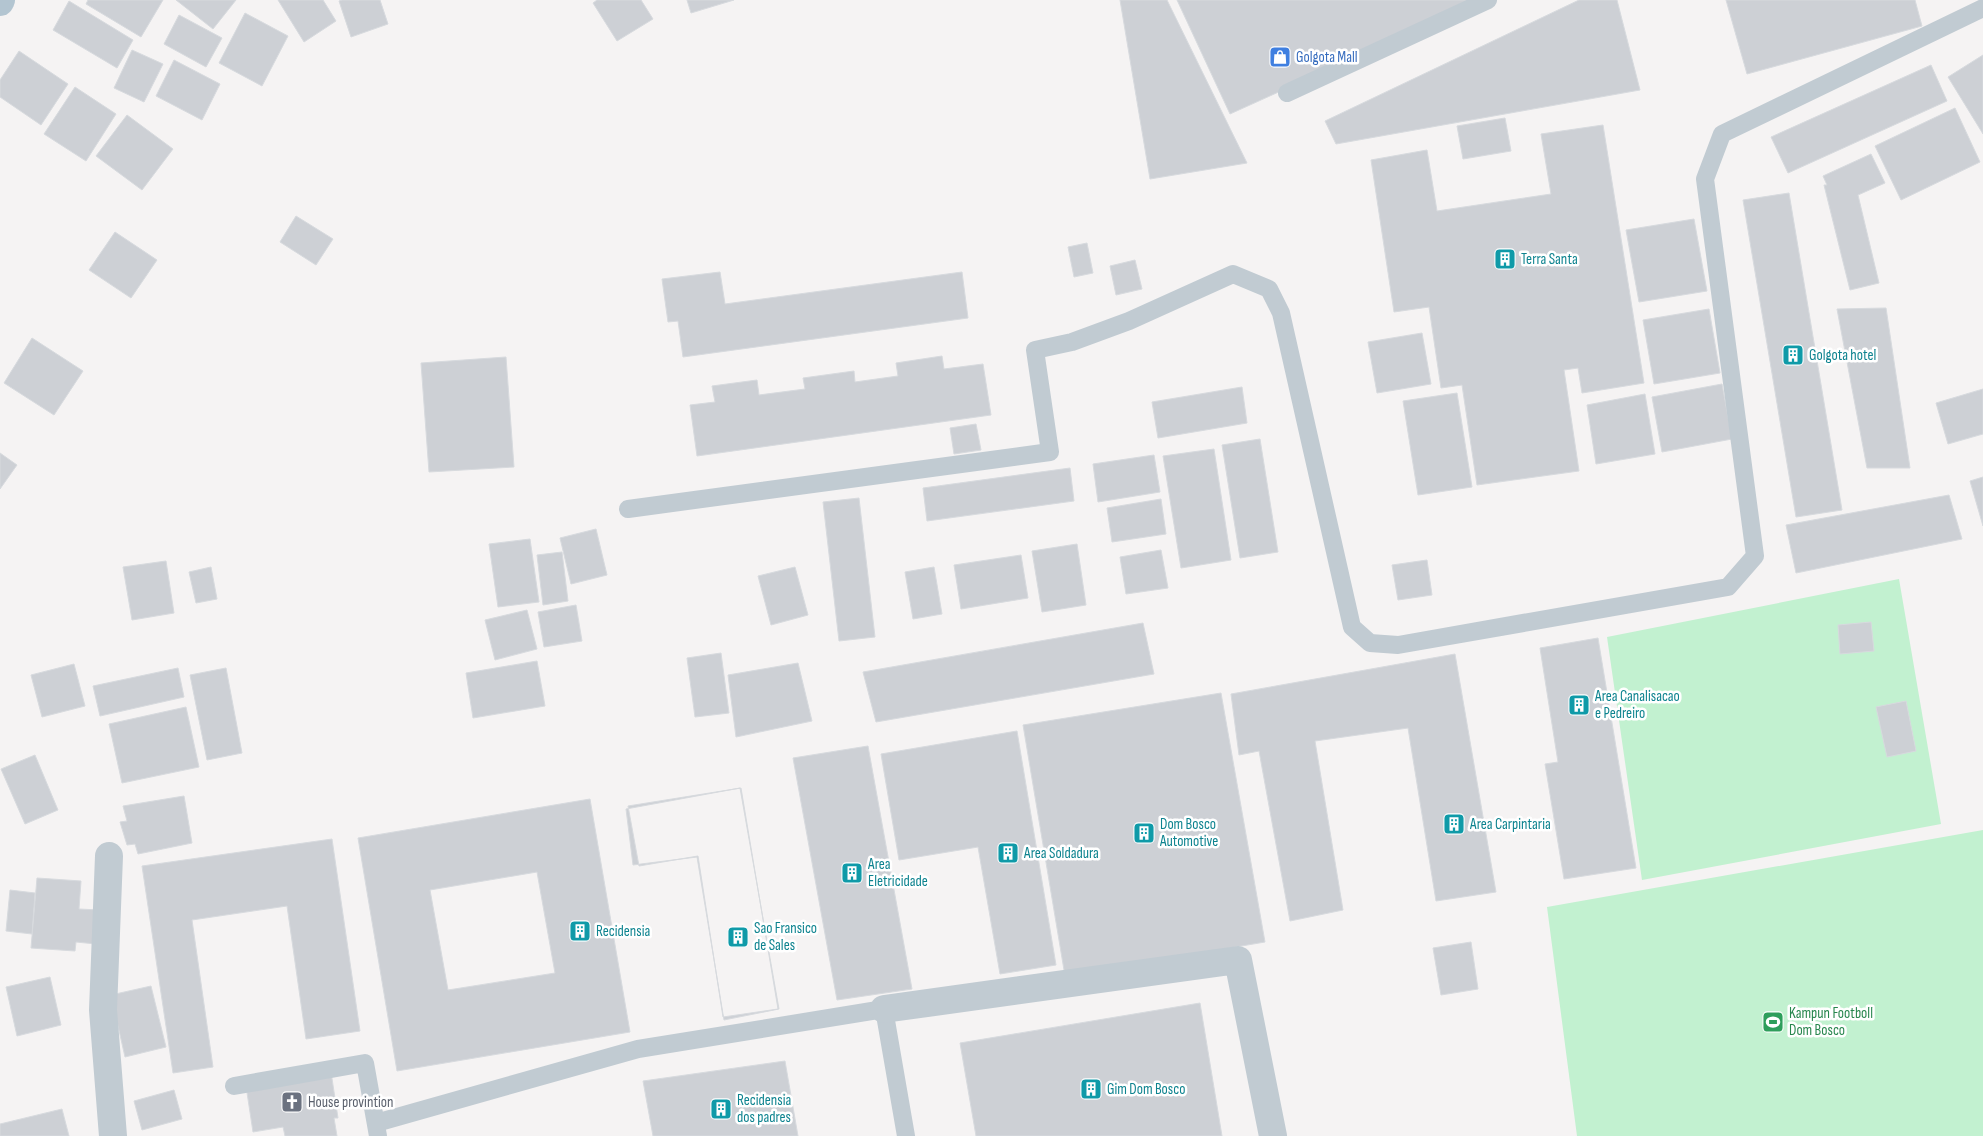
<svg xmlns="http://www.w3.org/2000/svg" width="1983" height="1136" viewBox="0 0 1983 1136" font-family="'Sofia Sans Condensed',sans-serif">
<rect width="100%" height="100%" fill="#f5f3f3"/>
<path fill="#c2f1d0" d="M 1899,579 L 1941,824 L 1642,880 L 1607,637 Z
M 1983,830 L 1983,1136 L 1577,1136 L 1547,907 Z"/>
<path fill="#cdd0d5" stroke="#d7dade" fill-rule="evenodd" d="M 88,0 L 163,0 L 141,37 L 86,4 Z
M 176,0 L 236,0 L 213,29 Z
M 278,0 L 323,0 L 336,21 L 304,42 Z
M 342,0 L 380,0 L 388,24 L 351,37 L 339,1 Z
M 597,0 L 641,0 L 653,19 L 617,41 L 593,3 Z
M 687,0 L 734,0 L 691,13 Z
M 1120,0 L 1167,0 L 1247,163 L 1150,179 Z
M 1177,0 L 1482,0 L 1230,114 Z
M 1579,0 L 1617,0 L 1640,90 L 1336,144 L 1325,121 Z
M 1726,0 L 1915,0 L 1922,26 L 1747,74 Z
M 69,1 L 133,40 L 117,68 L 53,30 Z
M 245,13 L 288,36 L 262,86 L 219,63 Z
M 179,15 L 222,38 L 206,67 L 164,44 Z
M 132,50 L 163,64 L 144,102 L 114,88 Z
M 19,51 L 68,84 L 41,125 L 0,97 L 0,80 Z
M 1983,55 L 1983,134 L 1948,77 Z
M 174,60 L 220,84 L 202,120 L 156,96 Z
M 1931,65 L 1947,101 L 1788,173 L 1771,137 Z
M 75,87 L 116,114 L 86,161 L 44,134 Z
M 1955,108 L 1980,162 L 1901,200 L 1875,146 Z
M 127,115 L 173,149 L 142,190 L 96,156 Z
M 1505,118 L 1511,151 L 1463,159 L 1457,126 Z
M 1603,125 L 1644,383 L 1582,393 L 1578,368 L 1564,370 L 1579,471 L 1477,485 L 1462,385 L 1441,388 L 1429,307 L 1394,312 L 1371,160 L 1427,150 L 1437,211 L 1551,194 L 1541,134 Z
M 1871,154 L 1885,183 L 1858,195 L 1879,283 L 1850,290 L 1824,185 L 1827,185 L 1823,176 Z
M 1789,193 L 1842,510 L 1796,517 L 1743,200 Z
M 296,216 L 333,239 L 316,265 L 280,242 Z
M 1694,219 L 1707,291 L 1639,302 L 1626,230 Z
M 115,232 L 157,260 L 131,298 L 89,270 Z
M 1087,243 L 1093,273 L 1074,277 L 1068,247 Z
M 1135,260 L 1142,289 L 1116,295 L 1110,266 Z
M 720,272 L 725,304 L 962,272 L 968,318 L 683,357 L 678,321 L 668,322 L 662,279 Z
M 1886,308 L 1910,468 L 1867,468 L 1837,309 Z
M 1709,309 L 1720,373 L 1654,384 L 1643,320 Z
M 1422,333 L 1431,384 L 1377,393 L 1368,342 Z
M 32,338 L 83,371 L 54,415 L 4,383 Z
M 942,356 L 944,369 L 983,364 L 991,415 L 697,456 L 690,405 L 715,402 L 712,386 L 757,380 L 759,395 L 805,389 L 803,378 L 854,371 L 855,382 L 898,376 L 896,363 Z
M 506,357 L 514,467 L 429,472 L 421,363 Z
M 1722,384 L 1732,439 L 1662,452 L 1652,397 Z
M 1242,387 L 1247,423 L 1158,438 L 1152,402 Z
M 1983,389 L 1983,434 L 1948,444 L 1936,403 Z
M 1457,393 L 1472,487 L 1418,495 L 1403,401 Z
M 1645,394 L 1655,454 L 1596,464 L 1587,405 Z
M 976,424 L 981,450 L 954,454 L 950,428 Z
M 1260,439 L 1278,552 L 1240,558 L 1222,445 Z
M 1214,449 L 1231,560 L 1181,568 L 1163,456 Z
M 0,453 L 17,465 L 0,489 Z
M 1154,455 L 1160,492 L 1098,502 L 1093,464 Z
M 1070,468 L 1074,501 L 927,521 L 923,488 Z
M 1983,477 L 1983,526 L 1970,481 Z
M 1949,495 L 1962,539 L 1796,573 L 1786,525 Z
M 859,498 L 875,637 L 839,641 L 823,502 Z
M 1161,499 L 1166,534 L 1112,542 L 1107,508 Z
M 596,529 L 607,575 L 571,584 L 560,538 Z
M 530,539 L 539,602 L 498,607 L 489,544 Z
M 1077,544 L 1086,605 L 1042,612 L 1032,551 Z
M 1161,550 L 1168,588 L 1126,594 L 1120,557 Z
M 562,552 L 568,601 L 543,605 L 537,555 Z
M 1021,555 L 1028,598 L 961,609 L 954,565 Z
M 1427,560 L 1432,595 L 1398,600 L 1392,565 Z
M 166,561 L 174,613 L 132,620 L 123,567 Z
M 211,567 L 217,599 L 196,603 L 189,572 Z
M 795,567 L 808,615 L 771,625 L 758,576 Z
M 934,567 L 942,614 L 913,619 L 905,572 Z
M 576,605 L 582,641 L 544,647 L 538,612 Z
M 527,610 L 537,649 L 495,660 L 485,620 Z
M 1871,622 L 1874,651 L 1840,654 L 1838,625 Z
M 1143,623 L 1154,674 L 876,722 L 863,672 Z
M 1598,638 L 1636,868 L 1564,879 L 1545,764 L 1558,762 L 1540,648 Z
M 721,653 L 729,713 L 695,717 L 687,658 Z
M 1455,654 L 1496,892 L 1436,901 L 1408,728 L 1315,741 L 1343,910 L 1290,921 L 1259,751 L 1239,755 L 1231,694 Z
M 537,661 L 545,706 L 473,718 L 466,673 Z
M 798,663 L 812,721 L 736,737 L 728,675 Z
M 74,664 L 85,706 L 42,717 L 31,675 Z
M 178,668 L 184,697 L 100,716 L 93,686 Z
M 226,668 L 242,753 L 207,760 L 190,675 Z
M 1221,693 L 1265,942 L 1065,976 L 1023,725 Z
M 1906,701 L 1916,751 L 1887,757 L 1876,707 Z
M 186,707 L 199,767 L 122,783 L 109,724 Z
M 1017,731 L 1056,965 L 1000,974 L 978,847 L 899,860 L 881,754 Z
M 868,746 L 912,989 L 837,1000 L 793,758 Z
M 35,755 L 58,810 L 25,824 L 1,769 Z
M 740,788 L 779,1009 L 724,1020 L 697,857 L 633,865 L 626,809 Z
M 741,788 L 778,1009 L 723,1017 L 698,856 L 639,866 L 628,806 Z
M 184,796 L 192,843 L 138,854 L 135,844 L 127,845 L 120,822 L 127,821 L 123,806 Z
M 590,799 L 630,1032 L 397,1071 L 358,838 ZM 537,872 L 555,973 L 448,990 L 430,890 Z
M 332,839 L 360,1031 L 306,1039 L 287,906 L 192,920 L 213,1067 L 173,1073 L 142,866 Z
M 37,878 L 81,881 L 79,909 L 99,910 L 96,944 L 76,942 L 75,951 L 31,948 Z
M 10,890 L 35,893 L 32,934 L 6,931 Z
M 1471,942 L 1478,989 L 1441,995 L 1433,948 Z
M 50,977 L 61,1025 L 17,1036 L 6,987 Z
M 151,986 L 166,1047 L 125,1057 L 111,995 Z
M 1200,1003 L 1222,1136 L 976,1136 L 960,1043 Z
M 785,1061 L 798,1136 L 653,1136 L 643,1081 Z
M 331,1072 L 338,1118 L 334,1118 L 337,1136 L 285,1136 L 283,1127 L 253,1132 L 246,1086 Z
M 174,1090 L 182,1119 L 142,1130 L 134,1101 Z
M 62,1109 L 69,1136 L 0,1136 L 0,1124 Z"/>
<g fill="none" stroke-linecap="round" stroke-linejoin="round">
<path stroke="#c1cbd2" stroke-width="18" d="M 1287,93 L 1488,0
M 628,509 L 1050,452 L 1035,350 L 1072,342 L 1129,321 L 1233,274 L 1269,289 L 1281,313 L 1352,627 L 1370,643 L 1398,645 L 1728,587 L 1755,556 L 1705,179 L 1722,134 L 1983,8
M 234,1086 L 365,1063 L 378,1136
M 376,1123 L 638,1049 L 884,1009 L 906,1136"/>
<path stroke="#c1cbd2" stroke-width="28" d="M 109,856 L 103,1010 L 113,1136
M 884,1009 L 1238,960 L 1273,1136"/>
<path stroke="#b3c5d1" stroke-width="28" d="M 0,2 L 1,0"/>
</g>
<defs>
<g id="shop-square" transform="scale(1.125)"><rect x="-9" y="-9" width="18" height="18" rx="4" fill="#3f7fe0" stroke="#fff"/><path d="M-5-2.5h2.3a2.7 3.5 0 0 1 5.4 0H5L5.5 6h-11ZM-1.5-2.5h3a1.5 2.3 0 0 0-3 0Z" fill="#fff"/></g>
<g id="building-square" transform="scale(1.125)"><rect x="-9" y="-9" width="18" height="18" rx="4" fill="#0f9aa8" stroke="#fff"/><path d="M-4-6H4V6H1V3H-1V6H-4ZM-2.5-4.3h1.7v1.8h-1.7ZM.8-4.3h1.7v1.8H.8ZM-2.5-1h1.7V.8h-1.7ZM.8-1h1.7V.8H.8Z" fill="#fff"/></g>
<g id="stadium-square" transform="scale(1.125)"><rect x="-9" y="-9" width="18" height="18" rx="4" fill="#2e9e5b" stroke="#fff"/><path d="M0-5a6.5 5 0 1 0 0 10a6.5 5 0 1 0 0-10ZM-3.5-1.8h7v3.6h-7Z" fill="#fff"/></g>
<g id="church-square" transform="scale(1.125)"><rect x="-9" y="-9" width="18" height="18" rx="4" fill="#6b7280" stroke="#fff"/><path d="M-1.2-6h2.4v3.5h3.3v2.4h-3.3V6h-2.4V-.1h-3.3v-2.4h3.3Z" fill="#fff"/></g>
</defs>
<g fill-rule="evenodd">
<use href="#shop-square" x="1280" y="57"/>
<use href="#building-square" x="1505" y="259"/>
<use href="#building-square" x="1793" y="355"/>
<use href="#building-square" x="1579" y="705"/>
<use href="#building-square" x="1454" y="824"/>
<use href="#building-square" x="1144" y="833"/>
<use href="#building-square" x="1008" y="853"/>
<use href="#building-square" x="852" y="873"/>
<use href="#building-square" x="580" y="931"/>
<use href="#building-square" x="738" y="937"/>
<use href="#stadium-square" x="1773" y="1022"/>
<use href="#building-square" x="1091" y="1089"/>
<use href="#church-square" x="292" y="1102"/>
<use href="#building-square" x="721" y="1109"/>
</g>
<g text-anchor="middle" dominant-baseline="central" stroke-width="5" stroke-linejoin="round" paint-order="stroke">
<g font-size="15" fill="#366cbe" stroke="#fff" text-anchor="start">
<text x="1296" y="57">Golgota Mall</text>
</g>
<g font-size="15" fill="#0d838f" stroke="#fff" text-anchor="start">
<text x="1521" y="259">Terra Santa</text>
<text x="1809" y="355">Golgota hotel</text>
<text x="1595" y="696">Area Canalisacao<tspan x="1595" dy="17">e Pedreiro</tspan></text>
<text x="1160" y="824">Dom Bosco<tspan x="1160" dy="17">Automotive</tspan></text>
<text x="1470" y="824">Area Carpintaria</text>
<text x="1024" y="853">Area Soldadura</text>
<text x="868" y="864">Area<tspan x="868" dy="17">Eletricidade</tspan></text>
<text x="754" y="928">Sao Fransico<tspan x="754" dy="17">de Sales</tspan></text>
<text x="596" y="931">Recidensia</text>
<text x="1107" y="1089">Gim Dom Bosco</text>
<text x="737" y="1100">Recidensia<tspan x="737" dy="17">dos padres</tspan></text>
</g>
<g font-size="15" fill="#27864d" stroke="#fff" text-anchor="start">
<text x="1789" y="1013">Kampun Footboll<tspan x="1789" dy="17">Dom Bosco</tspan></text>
</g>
<g font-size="15" fill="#5b616d" stroke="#fff" text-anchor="start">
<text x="308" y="1102">House provintion</text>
</g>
</g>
</svg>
